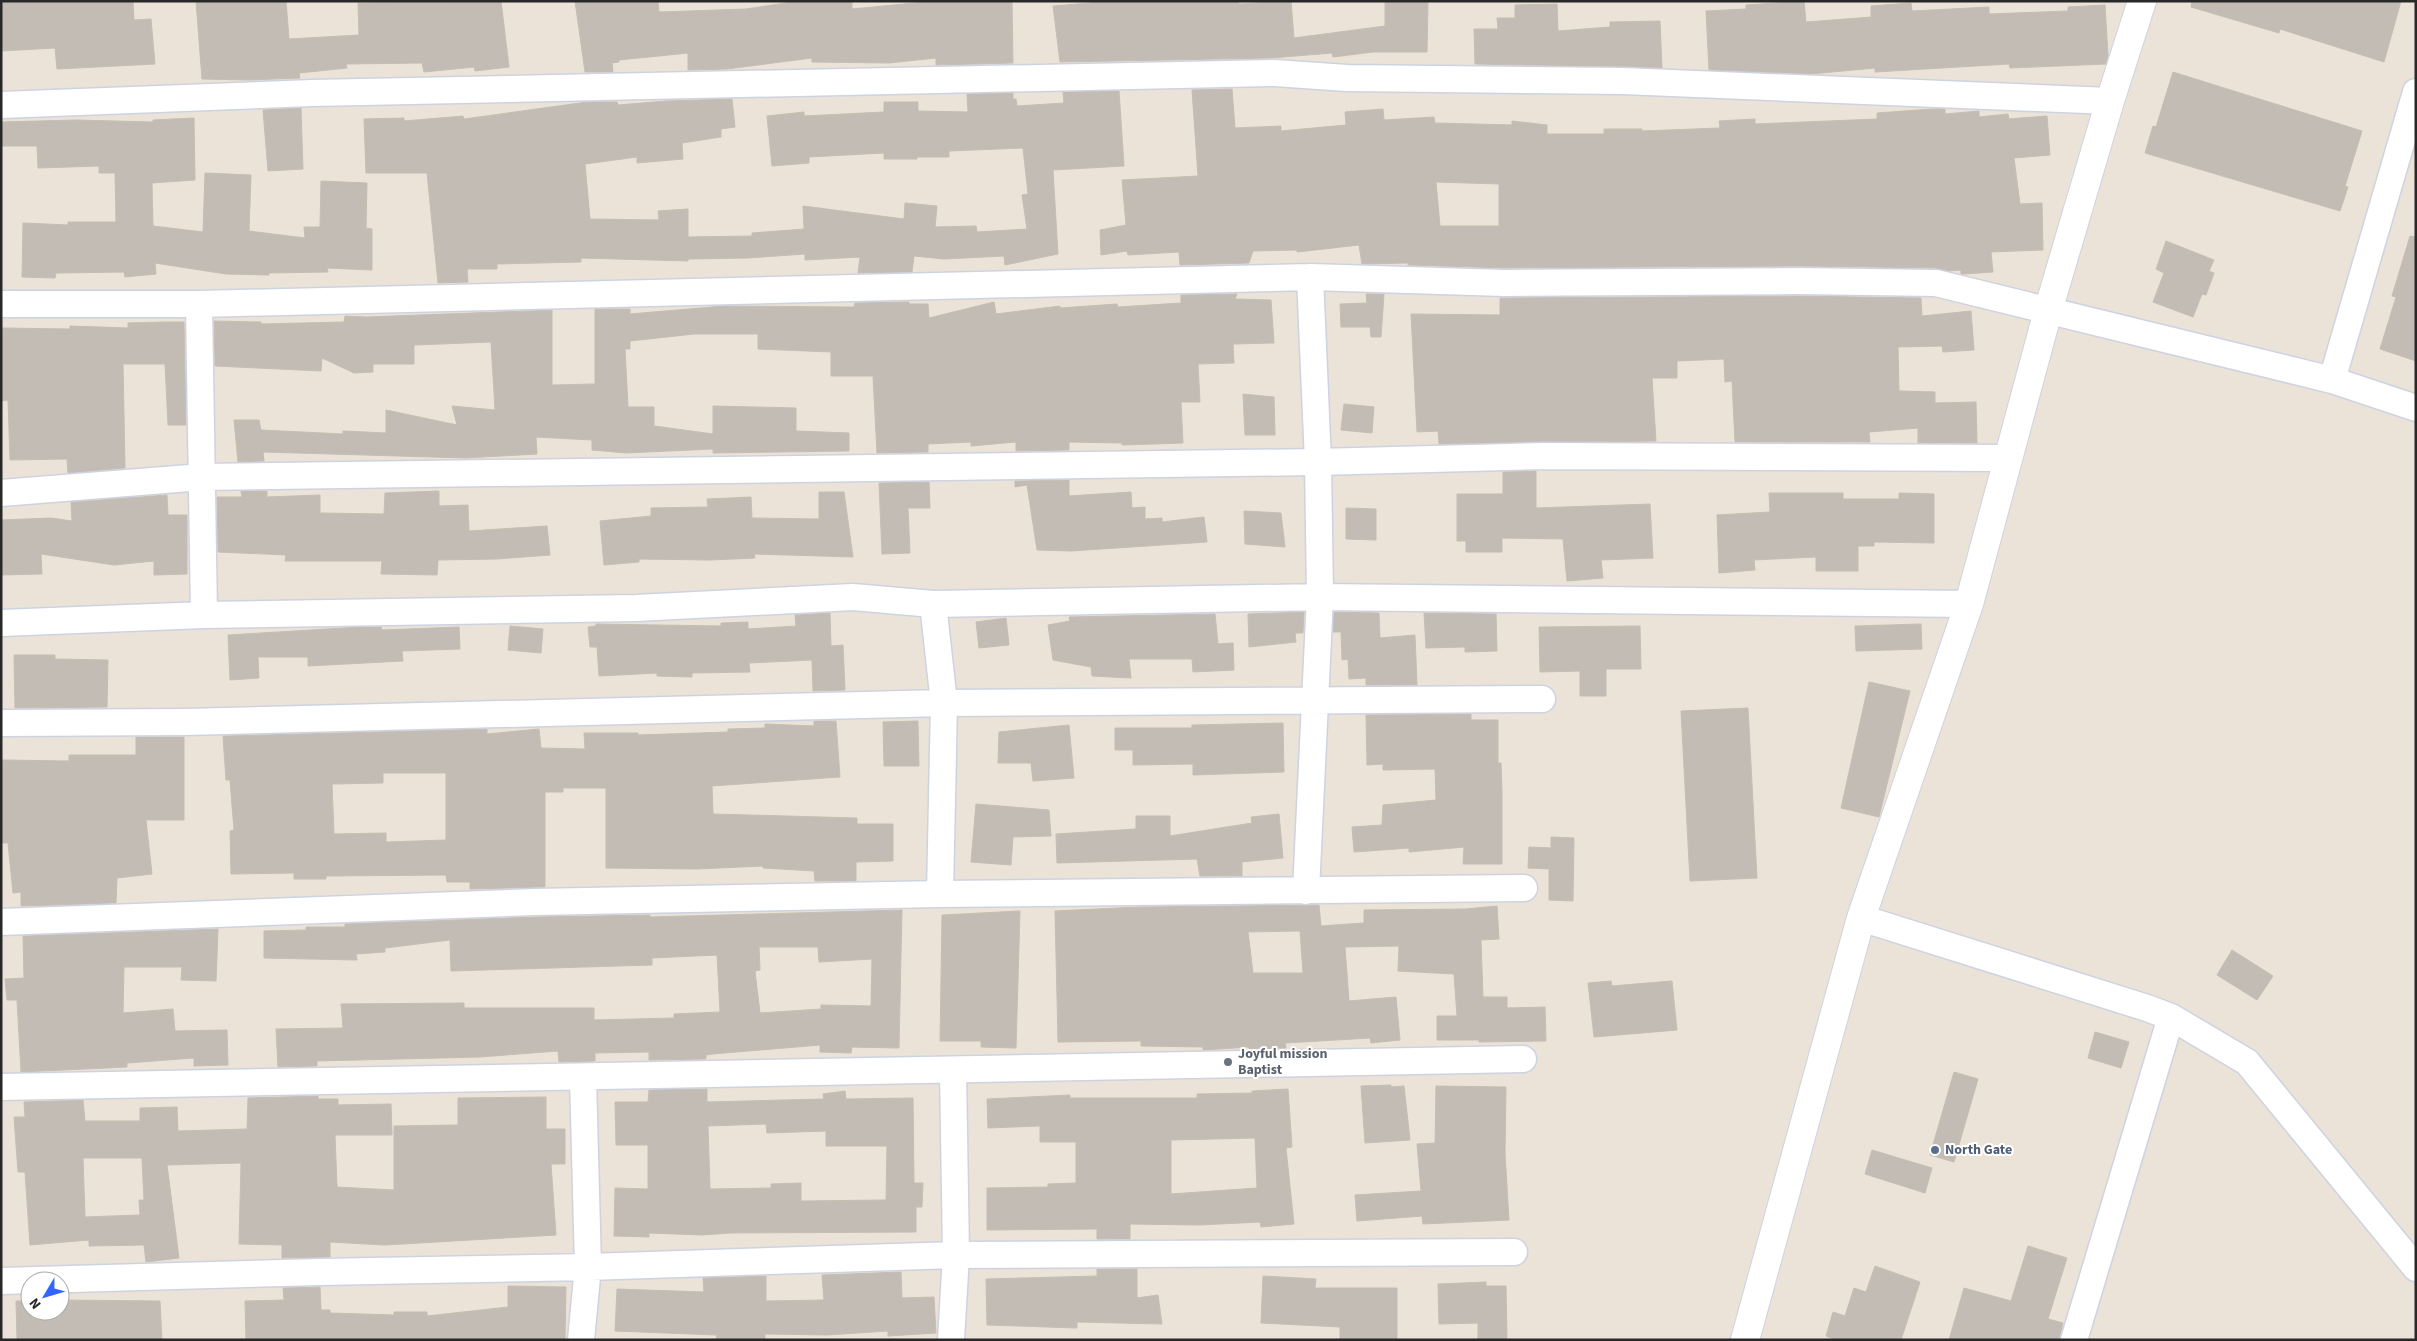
<svg xmlns="http://www.w3.org/2000/svg" width="2417" height="1341" viewBox="0 0 2417 1341" font-family="'Source Sans 3',sans-serif">
<rect width="100%" height="100%" fill="#ebe2d8"/>
<path fill="#c3bcb5" stroke="#c7beb2" fill-rule="evenodd" d="M 1,1 L 133,1 L 134,20 L 151,19 L 155,64 L 57,69 L 55,48 L 1,51 Z
M 196,1 L 286,1 L 289,39 L 359,35 L 358,3 L 501,1 L 509,67 L 475,71 L 474,67 L 424,72 L 422,63 L 346,64 L 347,68 L 299,73 L 300,78 L 249,80 L 202,79 Z
M 575,1 L 658,1 L 659,12 L 746,9 L 799,1 L 852,1 L 852,9 L 935,1 L 1012,1 L 1013,63 L 936,65 L 936,58 L 889,63 L 812,62 L 812,58 L 727,69 L 688,70 L 688,53 L 619,60 L 619,62 L 612,63 L 613,72 L 585,72 Z
M 1091,1 L 1238,1 L 1239,4 L 1291,1 L 1294,38 L 1385,26 L 1385,1 L 1428,1 L 1427,52 L 1373,52 L 1333,57 L 1332,53 L 1271,58 L 1060,62 L 1053,6 L 1091,3 Z
M 1804,1 L 1806,22 L 1871,17 L 1871,6 L 1911,3 L 1912,11 L 1989,7 L 1989,14 L 2068,11 L 2068,7 L 2105,5 L 2108,56 L 2106,64 L 2010,68 L 2009,64 L 1875,72 L 1875,68 L 1811,74 L 1709,70 L 1706,11 L 1746,9 L 1746,5 Z
M 2192,1 L 2401,1 L 2384,62 L 2280,29 L 2279,33 L 2191,7 Z
M 1557,4 L 1558,31 L 1610,27 L 1610,22 L 1660,21 L 1662,68 L 1475,64 L 1474,29 L 1498,29 L 1497,18 L 1515,18 L 1515,5 Z
M 2173,72 L 2362,131 L 2345,186 L 2348,187 L 2340,211 L 2145,153 L 2153,126 L 2156,127 Z
M 1232,89 L 1235,128 L 1281,126 L 1281,131 L 1346,125 L 1345,112 L 1383,109 L 1384,120 L 1434,117 L 1435,123 L 1512,125 L 1512,121 L 1547,125 L 1547,134 L 1604,134 L 1604,129 L 1642,129 L 1642,131 L 1720,128 L 1719,121 L 1755,119 L 1755,124 L 1877,119 L 1877,113 L 1932,109 L 1945,109 L 1945,114 L 1979,111 L 1979,117 L 2008,114 L 2009,119 L 2047,116 L 2050,155 L 2014,158 L 2020,204 L 2042,203 L 2043,250 L 1991,252 L 1993,272 L 1964,274 L 1961,274 L 1961,270 L 1949,271 L 1936,268 L 1799,266 L 1505,268 L 1408,265 L 1408,263 L 1362,264 L 1359,245 L 1297,252 L 1297,250 L 1253,251 L 1249,263 L 1180,265 L 1179,252 L 1128,255 L 1127,251 L 1101,255 L 1100,230 L 1126,225 L 1122,180 L 1198,176 L 1192,90 ZM 1436,182 L 1499,184 L 1499,226 L 1440,226 Z
M 1119,91 L 1124,166 L 1053,170 L 1058,254 L 1005,265 L 1004,256 L 944,259 L 914,256 L 912,272 L 858,273 L 860,257 L 805,260 L 805,254 L 748,258 L 688,259 L 688,261 L 581,258 L 581,262 L 497,264 L 497,269 L 467,269 L 468,282 L 438,283 L 427,173 L 366,173 L 364,119 L 404,118 L 404,121 L 463,116 L 464,119 L 587,102 L 617,102 L 618,105 L 666,101 L 732,99 L 735,127 L 721,129 L 721,137 L 682,143 L 683,159 L 637,163 L 637,157 L 585,164 L 590,219 L 659,220 L 658,211 L 688,209 L 688,237 L 752,236 L 752,233 L 804,229 L 803,206 L 904,219 L 905,203 L 937,206 L 935,227 L 976,226 L 977,232 L 1027,229 L 1022,195 L 1028,194 L 1023,148 L 949,151 L 949,157 L 917,157 L 917,159 L 884,159 L 884,153 L 809,157 L 809,163 L 772,166 L 767,116 L 804,112 L 804,116 L 884,112 L 884,102 L 918,102 L 918,111 L 968,112 L 967,94 L 1013,93 L 1013,99 L 1016,99 L 1017,106 L 1064,103 L 1063,92 Z
M 301,108 L 303,169 L 268,171 L 263,110 Z
M 194,118 L 195,180 L 152,183 L 153,226 L 203,232 L 205,173 L 251,175 L 249,231 L 305,238 L 304,227 L 320,227 L 321,181 L 367,183 L 366,228 L 372,229 L 372,270 L 327,268 L 328,272 L 269,273 L 269,275 L 226,274 L 155,263 L 156,274 L 125,277 L 124,272 L 56,273 L 55,278 L 22,277 L 23,223 L 68,225 L 68,222 L 116,222 L 115,173 L 99,173 L 99,166 L 38,168 L 37,146 L 1,146 L 1,122 L 76,120 L 153,122 L 153,120 Z
M 2410,236 L 2416,237 L 2416,361 L 2380,349 L 2396,297 L 2392,296 Z
M 2166,241 L 2214,260 L 2209,271 L 2214,273 L 2206,295 L 2202,294 L 2193,317 L 2153,302 L 2164,273 L 2156,269 Z
M 1237,294 L 1235,299 L 1271,300 L 1274,343 L 1233,344 L 1234,363 L 1198,364 L 1200,402 L 1181,402 L 1183,443 L 1122,445 L 1122,443 L 1069,442 L 1069,450 L 1016,451 L 1016,442 L 971,446 L 971,442 L 928,444 L 928,452 L 877,453 L 873,376 L 831,376 L 831,352 L 758,349 L 758,334 L 694,334 L 630,341 L 630,349 L 625,349 L 628,407 L 654,407 L 654,426 L 713,434 L 713,406 L 796,408 L 796,431 L 849,433 L 849,451 L 713,453 L 713,449 L 626,453 L 592,450 L 592,440 L 536,437 L 537,454 L 466,458 L 263,452 L 264,461 L 238,462 L 234,420 L 259,420 L 261,430 L 343,434 L 343,431 L 386,433 L 386,410 L 457,425 L 452,406 L 495,410 L 491,342 L 414,345 L 414,364 L 373,364 L 373,372 L 354,373 L 322,358 L 321,371 L 215,366 L 214,321 L 261,322 L 261,324 L 344,322 L 345,316 L 366,317 L 552,310 L 552,385 L 595,384 L 595,309 L 630,309 L 630,314 L 724,306 L 854,307 L 855,303 L 909,302 L 909,304 L 928,304 L 929,318 L 994,302 L 996,314 L 1060,306 L 1060,308 L 1117,304 L 1118,307 L 1181,303 L 1181,295 Z
M 1366,294 L 1384,294 L 1381,337 L 1371,337 L 1370,327 L 1341,327 L 1340,304 L 1367,303 Z
M 1799,296 L 1921,298 L 1922,316 L 1971,311 L 1974,350 L 1943,352 L 1942,346 L 1898,347 L 1899,391 L 1935,392 L 1935,403 L 1976,402 L 1977,443 L 1918,443 L 1918,428 L 1869,432 L 1870,442 L 1735,442 L 1732,381 L 1725,382 L 1724,359 L 1677,361 L 1677,378 L 1652,378 L 1656,441 L 1439,444 L 1438,431 L 1417,432 L 1411,314 L 1500,315 L 1500,298 Z
M 163,322 L 184,322 L 186,425 L 168,425 L 165,364 L 123,364 L 125,468 L 68,473 L 67,459 L 10,460 L 8,400 L 1,401 L 1,328 L 70,329 L 70,326 L 128,328 L 128,323 Z
M 1243,394 L 1274,397 L 1275,435 L 1245,435 Z
M 1344,404 L 1374,407 L 1372,433 L 1341,430 Z
M 1536,471 L 1536,508 L 1650,504 L 1653,558 L 1601,560 L 1603,578 L 1567,581 L 1563,539 L 1502,538 L 1502,552 L 1466,552 L 1466,541 L 1457,541 L 1457,494 L 1503,494 L 1503,472 Z
M 1069,480 L 1069,496 L 1131,492 L 1132,508 L 1145,507 L 1145,519 L 1162,518 L 1162,522 L 1204,517 L 1207,542 L 1071,551 L 1037,550 L 1027,485 L 1015,487 L 1015,481 Z
M 929,482 L 930,508 L 908,508 L 910,553 L 882,554 L 879,483 Z
M 241,491 L 267,491 L 267,497 L 320,495 L 320,513 L 384,514 L 385,493 L 439,491 L 439,506 L 468,505 L 469,531 L 547,526 L 550,555 L 497,559 L 438,560 L 437,575 L 381,574 L 382,561 L 285,561 L 286,555 L 218,552 L 217,497 L 242,497 Z
M 819,492 L 844,492 L 853,557 L 754,554 L 755,558 L 711,560 L 639,559 L 639,562 L 604,565 L 600,521 L 651,516 L 651,508 L 708,507 L 707,499 L 751,497 L 752,518 L 819,519 Z
M 1769,493 L 1843,493 L 1843,499 L 1899,499 L 1899,493 L 1934,494 L 1934,543 L 1874,542 L 1874,546 L 1858,546 L 1858,571 L 1816,571 L 1816,557 L 1754,560 L 1755,570 L 1719,573 L 1717,515 L 1770,512 Z
M 167,495 L 168,515 L 187,515 L 187,574 L 154,575 L 154,561 L 114,565 L 41,554 L 42,574 L 1,575 L 1,520 L 51,518 L 72,521 L 71,502 Z
M 1346,508 L 1376,509 L 1376,540 L 1346,539 Z
M 1244,511 L 1281,513 L 1285,547 L 1245,544 Z
M 1304,612 L 1303,633 L 1295,633 L 1296,642 L 1249,647 L 1248,614 Z
M 1334,612 L 1379,613 L 1380,638 L 1415,635 L 1417,685 L 1366,685 L 1366,678 L 1349,679 L 1348,659 L 1342,660 L 1341,632 L 1333,632 Z
M 830,613 L 831,646 L 843,645 L 845,690 L 813,691 L 812,660 L 749,663 L 750,672 L 692,673 L 692,677 L 657,676 L 657,673 L 599,676 L 597,647 L 590,647 L 588,627 L 596,626 L 596,624 L 721,626 L 721,623 L 748,622 L 748,629 L 796,626 L 795,615 Z
M 1424,613 L 1496,614 L 1497,651 L 1465,652 L 1465,647 L 1426,648 Z
M 1215,614 L 1218,644 L 1233,643 L 1234,670 L 1193,672 L 1192,659 L 1129,659 L 1131,678 L 1092,676 L 1091,667 L 1053,660 L 1048,625 L 1070,621 L 1069,617 Z
M 1006,618 L 1009,645 L 979,648 L 976,622 Z
M 1921,624 L 1922,649 L 1856,651 L 1855,626 Z
M 510,626 L 543,629 L 541,653 L 508,650 Z
M 1640,626 L 1641,669 L 1606,669 L 1606,696 L 1580,696 L 1580,671 L 1540,672 L 1539,627 Z
M 359,627 L 381,627 L 382,630 L 459,627 L 460,649 L 402,651 L 403,661 L 308,666 L 308,657 L 258,657 L 259,678 L 230,680 L 228,635 Z
M 14,655 L 55,655 L 55,659 L 108,660 L 107,707 L 15,708 Z
M 1869,682 L 1910,691 L 1879,817 L 1841,808 Z
M 1748,708 L 1757,878 L 1690,881 L 1681,711 Z
M 1471,714 L 1471,720 L 1498,720 L 1498,763 L 1501,763 L 1502,791 L 1502,864 L 1463,864 L 1464,847 L 1409,852 L 1409,848 L 1354,852 L 1352,827 L 1382,825 L 1383,805 L 1436,800 L 1435,769 L 1383,770 L 1383,764 L 1367,765 L 1366,715 Z
M 814,721 L 836,721 L 840,777 L 712,786 L 713,814 L 857,818 L 857,824 L 893,824 L 893,861 L 856,862 L 856,881 L 815,881 L 814,871 L 763,868 L 763,866 L 698,869 L 606,868 L 606,788 L 563,788 L 563,792 L 545,792 L 545,887 L 470,889 L 470,882 L 447,882 L 446,875 L 326,876 L 326,879 L 294,879 L 294,873 L 231,874 L 230,831 L 234,830 L 230,780 L 226,780 L 223,736 L 487,729 L 487,734 L 539,729 L 541,748 L 585,749 L 584,733 L 638,733 L 638,735 L 728,732 L 728,729 L 765,728 L 765,724 L 814,726 ZM 383,773 L 446,773 L 446,840 L 386,842 L 386,833 L 334,834 L 332,784 L 383,783 Z
M 918,721 L 919,766 L 884,766 L 883,722 Z
M 1283,723 L 1284,772 L 1193,775 L 1193,764 L 1133,765 L 1133,750 L 1115,750 L 1115,728 L 1192,728 L 1192,725 Z
M 1069,725 L 1074,778 L 1033,781 L 1031,763 L 998,763 L 999,732 Z
M 136,737 L 184,737 L 184,820 L 146,820 L 152,874 L 117,878 L 116,903 L 21,906 L 21,892 L 13,893 L 8,843 L 1,843 L 1,760 L 69,761 L 69,755 L 136,755 Z
M 976,804 L 1049,810 L 1051,836 L 1013,837 L 1011,865 L 971,862 Z
M 1279,814 L 1283,858 L 1242,862 L 1242,876 L 1200,876 L 1197,859 L 1057,863 L 1056,834 L 1136,829 L 1136,816 L 1170,816 L 1170,836 L 1252,823 L 1251,817 Z
M 1551,837 L 1574,838 L 1573,901 L 1549,900 L 1549,869 L 1528,868 L 1529,847 L 1551,848 Z
M 1319,905 L 1321,926 L 1364,923 L 1364,910 L 1466,909 L 1497,906 L 1499,939 L 1481,940 L 1483,997 L 1507,997 L 1507,1008 L 1545,1007 L 1546,1041 L 1479,1042 L 1479,1040 L 1437,1040 L 1437,1016 L 1457,1016 L 1454,974 L 1398,971 L 1399,946 L 1345,947 L 1349,1001 L 1396,997 L 1400,1040 L 1371,1043 L 1370,1038 L 1285,1043 L 1286,1048 L 1249,1049 L 1249,1047 L 1203,1050 L 1203,1047 L 1141,1046 L 1141,1041 L 1058,1042 L 1055,911 L 1139,907 ZM 1300,931 L 1303,973 L 1253,973 L 1248,932 Z
M 902,910 L 899,1048 L 852,1047 L 851,1053 L 820,1052 L 820,1045 L 713,1054 L 706,1055 L 706,1059 L 649,1060 L 649,1052 L 595,1053 L 595,1061 L 559,1062 L 558,1051 L 480,1057 L 317,1061 L 317,1066 L 278,1067 L 276,1029 L 343,1028 L 341,1004 L 464,1003 L 464,1008 L 594,1008 L 594,1020 L 674,1018 L 674,1014 L 720,1012 L 717,955 L 652,958 L 652,965 L 451,971 L 450,940 L 385,948 L 385,952 L 356,954 L 357,960 L 264,958 L 264,931 L 306,930 L 306,927 L 345,927 L 345,924 L 535,917 L 650,915 L 650,917 ZM 759,947 L 818,947 L 819,962 L 872,959 L 871,1006 L 821,1005 L 821,1009 L 760,1013 L 755,971 L 760,970 Z
M 1020,911 L 1016,1048 L 981,1047 L 981,1041 L 940,1041 L 942,915 Z
M 218,929 L 216,981 L 181,980 L 182,967 L 124,967 L 123,1013 L 173,1009 L 175,1031 L 227,1030 L 228,1065 L 194,1066 L 194,1058 L 127,1063 L 127,1067 L 21,1072 L 17,1000 L 7,1000 L 5,979 L 24,978 L 23,936 Z
M 2232,950 L 2273,976 L 2257,1000 L 2217,975 Z
M 1611,981 L 1612,986 L 1672,981 L 1677,1030 L 1594,1037 L 1588,983 Z
M 2095,1032 L 2129,1042 L 2121,1068 L 2088,1058 Z
M 1954,1072 L 1978,1079 L 1954,1162 L 1930,1155 Z
M 1391,1085 L 1391,1087 L 1404,1086 L 1410,1140 L 1365,1143 L 1361,1086 Z
M 1436,1086 L 1506,1087 L 1505,1153 L 1509,1220 L 1423,1224 L 1422,1216 L 1357,1221 L 1355,1195 L 1421,1191 L 1417,1144 L 1435,1143 Z
M 707,1089 L 707,1102 L 824,1099 L 823,1094 L 845,1091 L 846,1099 L 913,1098 L 914,1183 L 923,1183 L 922,1207 L 916,1207 L 916,1232 L 730,1233 L 702,1235 L 649,1233 L 649,1237 L 614,1236 L 615,1188 L 648,1189 L 648,1145 L 616,1145 L 615,1102 L 648,1102 L 649,1090 ZM 766,1124 L 767,1133 L 826,1131 L 826,1146 L 887,1146 L 886,1200 L 801,1201 L 801,1183 L 771,1184 L 771,1188 L 710,1189 L 708,1126 Z
M 1288,1089 L 1292,1147 L 1286,1148 L 1294,1224 L 1261,1227 L 1260,1222 L 1199,1225 L 1130,1224 L 1130,1239 L 1097,1239 L 1097,1229 L 987,1230 L 987,1188 L 1048,1187 L 1048,1184 L 1076,1183 L 1076,1142 L 1040,1142 L 1040,1126 L 988,1128 L 987,1099 L 1070,1095 L 1070,1098 L 1197,1098 L 1197,1094 L 1252,1093 L 1252,1091 ZM 1255,1138 L 1257,1188 L 1171,1194 L 1171,1140 Z
M 318,1096 L 318,1099 L 338,1099 L 338,1105 L 391,1104 L 392,1135 L 335,1135 L 337,1187 L 394,1190 L 394,1126 L 458,1125 L 458,1098 L 546,1097 L 546,1129 L 565,1129 L 565,1164 L 551,1164 L 556,1235 L 385,1245 L 330,1242 L 330,1257 L 282,1258 L 282,1245 L 239,1244 L 241,1163 L 167,1165 L 179,1258 L 146,1262 L 144,1245 L 89,1246 L 89,1240 L 30,1245 L 25,1172 L 18,1172 L 14,1117 L 25,1117 L 24,1102 L 83,1100 L 85,1121 L 140,1121 L 140,1108 L 177,1107 L 178,1131 L 247,1129 L 248,1098 ZM 83,1158 L 142,1158 L 144,1200 L 139,1200 L 140,1215 L 85,1217 Z
M 1872,1150 L 1932,1168 L 1925,1193 L 1865,1174 Z
M 2028,1246 L 2067,1258 L 2048,1319 L 2063,1323 L 2059,1340 L 1949,1340 L 1964,1288 L 2011,1301 Z
M 1875,1266 L 1920,1282 L 1901,1340 L 1837,1340 L 1826,1336 L 1833,1312 L 1845,1316 L 1854,1288 L 1866,1292 Z
M 1097,1269 L 1137,1269 L 1137,1298 L 1158,1295 L 1162,1324 L 1077,1322 L 1077,1328 L 987,1325 L 986,1279 L 1097,1276 Z
M 901,1272 L 902,1298 L 934,1297 L 936,1333 L 888,1336 L 888,1331 L 827,1335 L 765,1334 L 765,1340 L 716,1340 L 717,1335 L 615,1331 L 617,1289 L 704,1292 L 703,1278 L 766,1276 L 766,1301 L 824,1300 L 822,1275 Z
M 1263,1276 L 1316,1279 L 1315,1288 L 1397,1288 L 1397,1340 L 1340,1340 L 1340,1327 L 1261,1323 Z
M 1486,1282 L 1486,1286 L 1506,1286 L 1507,1340 L 1478,1340 L 1478,1323 L 1439,1324 L 1438,1284 Z
M 508,1286 L 566,1287 L 565,1340 L 246,1340 L 245,1301 L 284,1300 L 283,1288 L 320,1287 L 321,1310 L 330,1310 L 330,1313 L 394,1315 L 394,1312 L 427,1312 L 427,1316 L 508,1307 Z
M 60,1300 L 160,1301 L 162,1340 L 17,1340 L 16,1301 L 30,1301 L 30,1311 L 60,1311 Z"/>
<g fill="none" stroke-linecap="round" stroke-linejoin="round">
<g stroke="#ced3e2" stroke-width="29">
<path id="minor" d="M 1,105 L 312,93 L 1275,73 L 1347,78 L 1623,81 L 2110,101
M 1,304 L 199,304 L 1310,277 L 1505,283 L 1799,281 L 1936,283 L 2332,380 L 2416,408
M 199,304 L 204,615
M 2332,380 L 2416,92
M 1,493 L 202,477 L 1318,462 L 1542,456 L 2008,458
M 933,604 L 944,703 L 940,894
M 1,623 L 204,615 L 636,608 L 853,597 L 933,604 L 1320,597 L 1969,604
M 1,723 L 184,722 L 944,703 L 1542,699
M 1306,891 L 1320,597 L 1318,462 L 1310,277
M 1861,918 L 2147,1008 L 2171,1017 L 2247,1062 L 2416,1268
M 1,922 L 535,902 L 940,894 L 1524,888
M 1,1087 L 1523,1059
M 1,1281 L 319,1272 L 588,1267 L 956,1255 L 1514,1252
M 581,1340 L 588,1267 L 583,1077
M 951,1340 L 956,1255 L 953,1070
M 2074,1340 L 2171,1017"/>
</g>
<g stroke="#ced3e2" stroke-width="30">
<path id="tertiary" d="M 1745,1340 L 1861,918 L 1969,604 L 2048,311 L 2110,101 L 2142,1"/>
</g>
<use href="#minor" stroke="#fff" stroke-width="26"/>
<use href="#tertiary" stroke="#fff" stroke-width="28"/>
</g>
<circle fill="#6b7280" stroke="#fff" stroke-width="2" cx="1228" cy="1062" r="5"/>
<circle fill="#5c6f8a" stroke="#fff" stroke-width="2" cx="1935" cy="1150" r="5"/>
<g text-anchor="middle" dominant-baseline="central" stroke-width="4" stroke-linejoin="round" paint-order="stroke">
<g font-size="14" font-weight="bold" fill="#5b616d" stroke="#fff" text-anchor="start">
<text x="1238" y="1054">Joyful mission<tspan x="1238" dy="16">Baptist</tspan></text>
</g>
<g font-size="14" font-weight="bold" fill="#4e5e75" stroke="#fff" text-anchor="start">
<text x="1945" y="1150">North Gate</text>
</g>
</g>
<rect width="2417" height="1341" fill="none" stroke="#282828" stroke-width="5"/>
<g transform="translate(45 1296) rotate(232)"><circle r="24" fill="#ffffff" stroke="#a9a9a9"/>
<path d="M0-4L9 19L0 12L-9 19Z" fill="#3264ff"/>
<text y="-8" font-size="14" font-weight="bold" text-anchor="middle" fill="#282828">N</text>
</g>
</svg>
